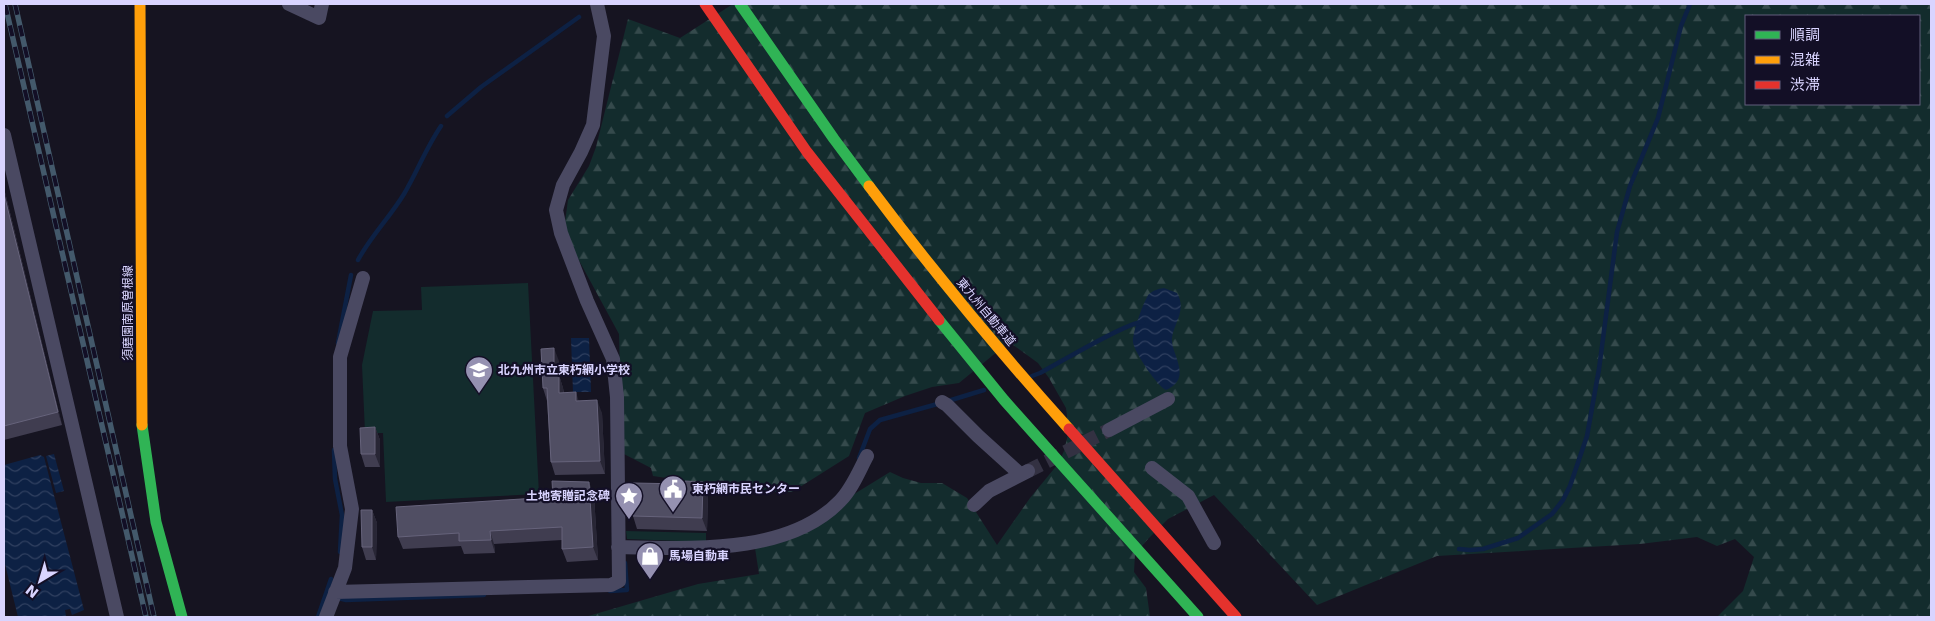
<svg xmlns="http://www.w3.org/2000/svg" width="1935" height="621" viewBox="0 0 1935 621" font-family="'DejaVu Sans','Noto Sans JP',sans-serif">
<defs>
<pattern id="forest-firs" width="22" height="20" patternUnits="userSpaceOnUse" patternTransform="scale(1.25)"><rect width="22" height="20" fill="#132c2d"/><path d="M5 1l3.5 6h-7zM16 11l3.5 6h-7z" fill="#354a4c"/></pattern>
<pattern id="water-waves" width="16" height="10" patternUnits="userSpaceOnUse" patternTransform="scale(1.25)"><rect width="16" height="10" fill="#0d2144"/><path d="M0 5q4-4 8 0t8 0" fill="none" stroke="#304060"/></pattern>
</defs>
<rect width="100%" height="100%" fill="#161421"/>
<path fill="#132c2d" d="M 528,283 L 539,494 L 386,502 L 383,433 L 365,433 L 362,365 L 373,311 L 422,310 L 421,287 Z
M 626,531 L 706,533 L 706,542 L 627,539 Z"/>
<path fill="url(#forest-firs)" fill-rule="evenodd" d="M 733,4 L 1931,4 L 1931,617 L 1717,617 L 1743,591 L 1754,557 L 1735,539 L 1717,546 L 1697,537 L 1640,544 L 1437,556 L 1317,605 L 1214,495 L 1168,519 L 1148,539 L 1135,554 L 1134,572 L 1146,588 L 1150,617 L 585,617 L 698,584 L 759,574 L 755,548 L 851,496 L 890,472 L 903,478 L 921,483 L 942,483 L 967,498 L 997,545 L 1030,498 L 1058,464 L 1064,451 L 1069,430 L 1066,408 L 1049,378 L 1038,363 L 1009,342 L 959,383 L 932,387 L 905,396 L 865,413 L 849,456 L 792,492 L 762,492 L 653,476 L 651,468 L 622,453 L 619,334 L 575,253 L 567,234 L 565,222 L 568,200 L 589,166 L 596,147 L 628,19 L 680,38 ZM 1746,16 L 1919,16 L 1919,104 L 1746,104 Z"/>
<path fill="url(#water-waves)" d="M 1164,288 L 1177,293 C 1187,310 1174,323 1172,338 C 1170,353 1194,378 1166,390 C 1158,387 1134,352 1133,342 C 1132,334 1144,300 1149,294 C 1154,290 1158,289 1164,288 Z
M 571,338 L 589,338 L 591,392 L 573,392 Z
M 54,454 L 64,491 L 56,493 L 46,456 Z
M 40,455 L 44,457 L 84,610 L 72,615 L 70,609 L 65,610 L 66,616 L 61,617 L 18,617 L 4,560 L 4,465 Z"/>
<g fill="none" stroke-linecap="round" stroke-linejoin="round">
<path stroke="#0d2144" stroke-width="4.5" d="M 447,116 L 481,87 L 579,17
M 358,260 C 371,236 390,217 404,194 C 417,172 426,148 441,126
M 338,343 L 351,275
M 1032,376 L 1040,373 C 1057,364 1129,321 1143,322
M 948,401 L 984,390
M 334,450 L 335,479 L 342,515 L 340,552
M 859,458 L 870,429 L 880,420 L 941,403
M 1459,549 L 1470,550 L 1483,549 L 1518,538 L 1552,514 L 1563,500 L 1570,486 L 1587,436 L 1599,369 L 1617,232 L 1630,186 L 1658,118 L 1681,26 L 1690,4
M 610,591 L 627,590 L 625,563
M 338,598 L 346,600 L 484,595
M 318,617 L 331,579"/>
<path stroke="#333142" stroke-width="14" stroke-dasharray="14 7" stroke-linecap="butt" d="M 1028,471 L 1109,430"/>
<path stroke="#4a4962" stroke-width="14" d="M 289,4 L 319,18 L 322,4
M 4,135 L 117,617
M 942,402 L 947,405 L 978,436 L 1020,474
M 1109,430 L 1168,399
M 1152,468 L 1188,496 L 1214,543
M 974,505 L 989,491 L 1028,471
M 618,547 C 688,548 787,556 840,501 C 852,489 859,471 867,456
M 335,592 L 611,585 L 619,581 L 617,397 L 613,359 L 587,301 L 561,233 L 556,210 L 563,185 L 581,152 L 593,125 L 604,36 L 597,4
M 326,617 L 345,568 L 352,509 L 340,446 L 340,357 L 363,278"/>
<path stroke="#30b455" stroke-width="11" d="M 740,4 L 834,139 L 869,186
M 939,320 L 1004,400 L 1198,617
M 142,425 L 156,522 L 182,617"/>
<path stroke="#ff9f0a" stroke-width="11" d="M 140,4 L 142,425
M 869,186 C 932,270 999,351 1069,429"/>
<path stroke="#e5322d" stroke-width="11" d="M 705,4 L 807,152 L 939,320
M 1069,429 L 1236,617"/>
<g stroke="#43596b" stroke-width="5.5">
<path id="rail" d="M 5,4 L 146,617
M 15,4 L 154,617"/>
</g>
<use href="#rail" stroke="#130f26" stroke-width="4" stroke-dasharray="11" stroke-linecap="butt"/>
</g>
<path fill="#403d50" d="M 4,188 L 62,425 L 4,440 Z
M 559,361 L 559,375 L 563,388 L 564,393 L 602,413 L 605,474 L 555,475 L 551,462 L 547,401 L 543,388 Z
M 375,427 L 380,440 L 380,467 L 365,467 L 361,454 Z
M 594,495 L 598,560 L 567,562 L 562,549 L 562,540 L 494,544 L 495,553 L 464,554 L 461,546 L 403,549 L 398,537 Z
M 708,495 L 707,531 L 637,529 L 633,516 Z
M 372,510 L 377,523 L 376,560 L 366,560 L 362,547 Z"/>
<path fill="#282635" d="M 4,188 L 62,425 L 58,412 L 4,194 Z
M 554,348 L 559,361 L 559,375 L 563,388 L 564,406 L 554,375 Z
M 576,392 L 580,405 L 576,401 Z
M 597,400 L 602,413 L 605,474 L 600,461 Z
M 375,427 L 380,440 L 380,467 L 375,454 Z
M 589,482 L 594,495 L 598,560 L 593,547 Z
M 703,482 L 708,495 L 707,531 L 702,518 Z
M 372,510 L 377,523 L 376,560 L 372,547 Z
M 490,531 L 494,544 L 495,553 L 491,540 Z"/>
<path fill="#504e63" stroke="#66637b" d="M 4,194 L 58,412 L 4,426 Z
M 554,348 L 554,375 L 559,375 L 559,393 L 576,392 L 576,401 L 597,400 L 600,461 L 551,462 L 547,388 L 543,388 L 541,349 Z
M 375,427 L 375,454 L 361,454 L 360,428 Z
M 552,481 L 589,482 L 593,547 L 562,549 L 562,527 L 490,531 L 491,540 L 459,541 L 459,533 L 398,537 L 396,507 L 553,497 Z
M 685,481 L 703,482 L 702,518 L 633,516 L 633,483 L 685,484 Z
M 361,510 L 372,510 L 372,547 L 362,547 Z"/>
<defs>
<g id="school-pin" transform="scale(1.4375)"><path d="M0 17L-7.5 6A9.5 9.5 0 1 1 7.5 6Z" fill="#9591b1" stroke="#130f26"/><path d="M0-5L7-2L0 1L-7-2ZM-4 1L0 2.5L4 1V4Q0 6-4 4Z" fill="#fff"/></g>
<g id="civic-pin" transform="scale(1.4375)"><path d="M0 17L-7.5 6A9.5 9.5 0 1 1 7.5 6Z" fill="#9591b1" stroke="#130f26"/><path d="M-.6-6.5H3V-4.5H.6V-3L4-1V1h2V6H-6V1h2V-1L-.6-3ZM-1.2 2.5V6h2.4V2.5Z" fill="#fff"/></g>
<g id="sight-pin" transform="scale(1.4375)"><path d="M0 17L-7.5 6A9.5 9.5 0 1 1 7.5 6Z" fill="#9591b1" stroke="#130f26"/><path d="M0-6L1.8-2.2L6-1.7L2.9 1.2L3.7 5.4L0 3.3L-3.7 5.4L-2.9 1.2L-6-1.7L-1.8-2.2Z" fill="#fff"/></g>
<g id="shop-pin" transform="scale(1.4375)"><path d="M0 17L-7.5 6A9.5 9.5 0 1 1 7.5 6Z" fill="#9591b1" stroke="#130f26"/><path d="M-5-2.5h2.3a2.7 3.5 0 0 1 5.4 0H5L5.5 6h-11ZM-1.5-2.5h3a1.5 2.3 0 0 0-3 0Z" fill="#fff"/></g>
</defs>
<g fill-rule="evenodd">
<use href="#school-pin" x="479" y="370"/>
<use href="#civic-pin" x="673" y="489"/>
<use href="#sight-pin" x="629" y="496"/>
<use href="#shop-pin" x="650" y="556"/>
</g>
<g text-anchor="middle" dominant-baseline="central" stroke-width="4.5" stroke-linejoin="round" paint-order="stroke">
<g font-size="12" fill="#d9d4ff" stroke="#130f26">
<text transform="translate(986 312) rotate(50)">東九州自動車道</text>
<text transform="translate(128 313) rotate(-90)">須磨園南原曽根線</text>
</g>
<g font-size="12" font-weight="bold" fill="#d9d4ff" stroke="#130f26" text-anchor="start">
<text x="498" y="370">北九州市立東朽網小学校</text>
<text x="692" y="489">東朽網市民センター</text>
<text x="610" y="496" text-anchor="end">土地寄贈記念碑</text>
<text x="669" y="556">馬場自動車</text>
</g>
</g>
<rect width="1935" height="621" fill="none" stroke="#d9d4ff" stroke-width="10"/>
<rect x="1745" y="15" width="175" height="90" fill="#130f26" stroke="#625e7d"/>
<rect x="1755" y="31" width="25" height="8" fill="#30b455" stroke="#625e7d"/>
<text x="1790" y="40" font-size="15" fill="#d9d4ff">順調</text>
<rect x="1755" y="56" width="25" height="8" fill="#ff9f0a" stroke="#625e7d"/>
<text x="1790" y="65" font-size="15" fill="#d9d4ff">混雑</text>
<rect x="1755" y="81" width="25" height="8" fill="#e5322d" stroke="#625e7d"/>
<text x="1790" y="90" font-size="15" fill="#d9d4ff">渋滞</text>
<g transform="translate(40 581) rotate(218)" stroke="#130f26" stroke-width="4" paint-order="stroke">
<path d="M0-4L9 19L0 12L-9 19Z" fill="#d9d4ff"/>
<text y="-8" font-size="14" font-weight="bold" text-anchor="middle" fill="#d9d4ff">N</text>
</g>
</svg>
